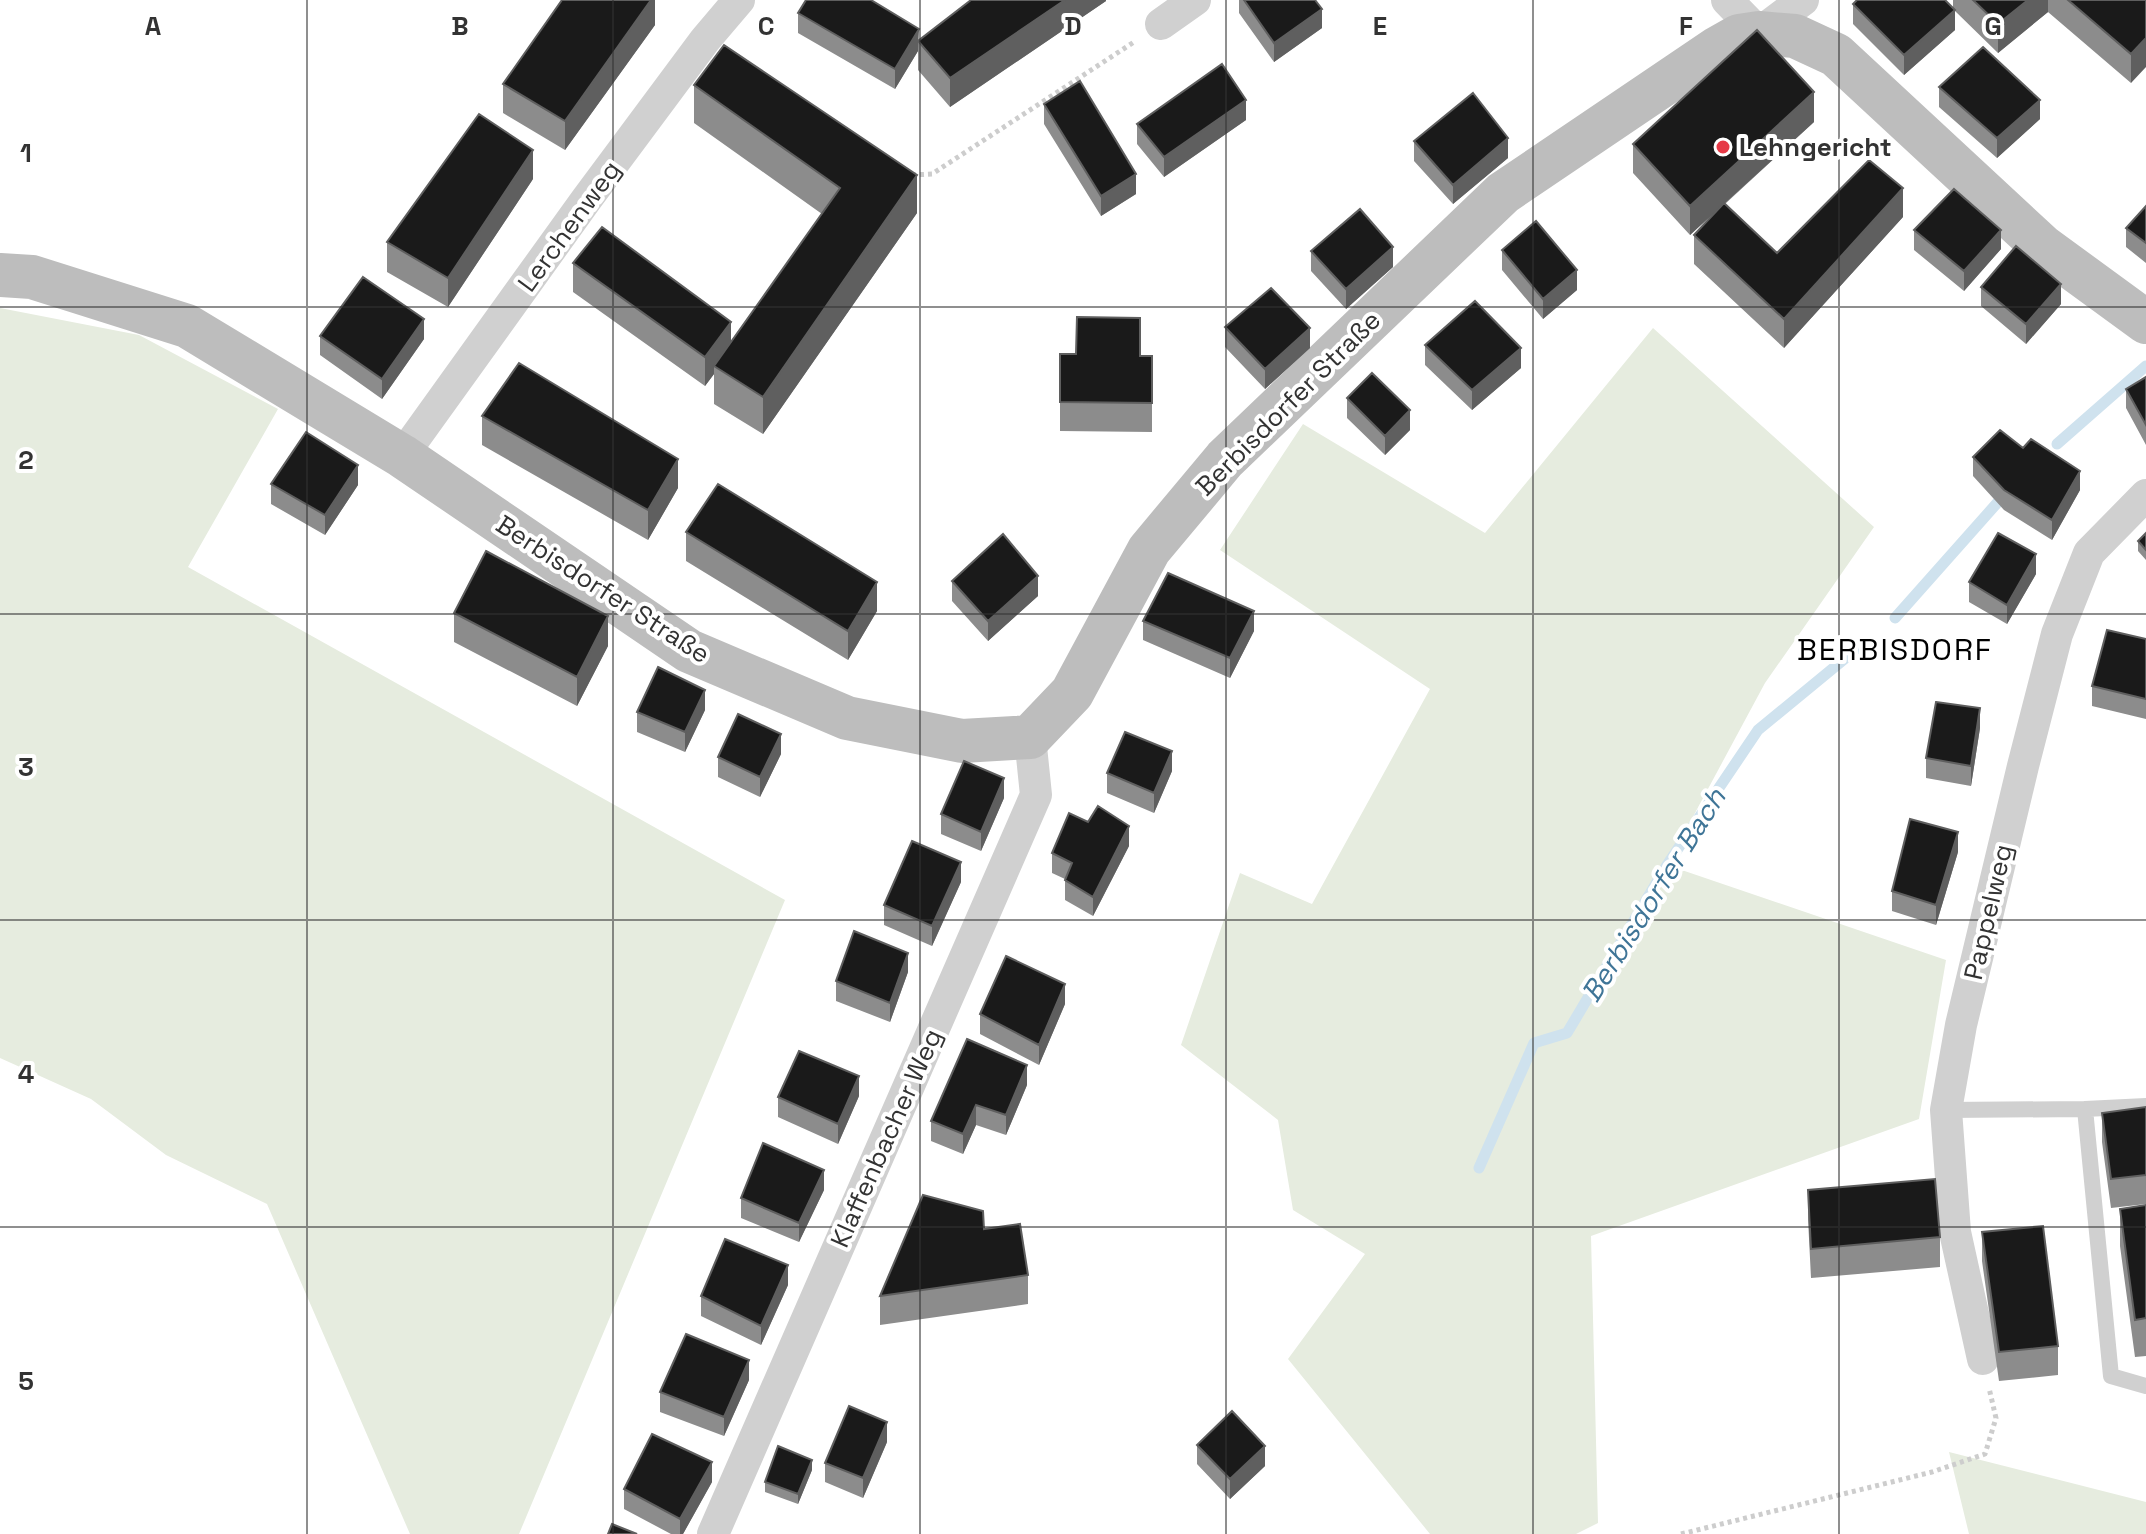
<svg xmlns="http://www.w3.org/2000/svg" width="2146" height="1534" viewBox="0 0 2146 1534" font-family="'Space Grotesk',sans-serif">
<rect width="100%" height="100%" fill="#fff"/>
<path fill="#e6ecdf" d="M 0,308 L 139,335 L 278,409 L 188,567 L 785,900 L 519,1534 L 410,1534 L 267,1204 L 166,1155 L 91,1099 L 0,1058 Z
M 1653,328 L 1874,527 L 1765,683 L 1667,865 L 1946,960 L 1919,1119 L 1591,1236 L 1598,1523 L 1576,1534 L 1430,1534 L 1288,1359 L 1365,1254 L 1293,1210 L 1278,1120 L 1181,1045 L 1240,873 L 1312,904 L 1430,689 L 1220,550 L 1303,424 L 1485,533 Z
M 1949,1452 L 2146,1502 L 2146,1534 L 1969,1534 Z"/>
<g fill="none" stroke-linecap="round" stroke-linejoin="round">
<path stroke="#cfe2ee" stroke-width="11" d="M 2057,444 L 2146,366
M 1895,618 L 1998,502
M 1479,1168 L 1534,1043 L 1567,1033 L 1667,865 L 1758,730 L 1865,642"/>
<path stroke="#cdcdcd" stroke-width="5" stroke-dasharray="4 4" stroke-linecap="butt" d="M 912,175 L 932,174 L 1134,42
M 1681,1534 L 1932,1472 L 1985,1454 L 1996,1418 L 1989,1388"/>
<path stroke="#d0d0d0" stroke-width="16" d="M 2085,1109 L 2111,1376 L 2146,1386
M 1946,1110 L 2085,1109 L 2146,1106"/>
<path stroke="#d0d0d0" stroke-width="32" d="M 1727,0 L 1759,33 L 1803,0
M 1161,24 L 1195,0
M 402,456 L 586,200 L 705,40 L 739,0
M 1983,1359 L 1955,1232 L 1946,1110 L 1961,1025 L 2023,766 L 2057,634 L 2089,553 L 2146,495
M 713,1534 L 1036,795 L 1030,737"/>
<path stroke="#bdbdbd" stroke-width="44" d="M 0,275 L 32,277 L 187,326 L 402,456 L 689,651 L 847,718 L 962,741 L 1030,737 L 1072,693 L 1149,550 L 1225,459 L 1503,193 L 1716,49 L 1739,36 L 1759,33 L 1795,36 L 1836,55 L 2042,246 L 2146,322"/>
</g>
<path fill="#8c8c8c" d="M 655,0 L 655,25 L 565,150 L 503,113 L 503,84 Z
M 1106,0 L 1106,1 L 950,107 L 918,70 L 918,51 L 895,89 L 798,33 L 798,13 L 919,40 Z
M 1239,0 L 1315,0 L 1322,28 L 1274,62 L 1239,13 Z
M 1953,0 L 2146,0 L 2131,83 L 2048,12 L 1998,53 L 1955,11 L 1955,30 L 1904,75 L 1853,24 L 1853,4 L 1953,8 Z
M 694,85 L 917,213 L 763,434 L 714,404 L 714,374 L 705,386 L 573,292 L 573,263 L 731,341 L 822,214 L 694,123 Z
M 1939,87 L 2040,119 L 1997,158 L 1939,107 Z
M 1044,104 L 1136,194 L 1101,216 L 1044,124 Z
M 1246,120 L 1164,177 L 1137,144 L 1137,124 Z
M 1814,122 L 1725,204 L 1777,253 L 1903,217 L 1784,348 L 1694,264 L 1694,235 L 1716,211 L 1690,235 L 1633,173 L 1633,144 Z
M 1414,141 L 1508,158 L 1453,204 L 1414,161 Z
M 533,179 L 448,307 L 387,272 L 387,242 Z
M 2146,206 L 2146,263 L 2126,247 L 2126,228 Z
M 1914,230 L 2001,249 L 1964,291 L 1914,250 Z
M 1502,250 L 1577,290 L 1543,319 L 1502,270 Z
M 1311,251 L 1393,267 L 1346,309 L 1311,271 Z
M 1981,287 L 2061,304 L 2026,344 L 1981,306 Z
M 1225,327 L 1310,348 L 1265,389 L 1225,347 Z
M 320,336 L 424,339 L 382,399 L 320,355 Z
M 1425,345 L 1521,368 L 1472,410 L 1425,365 Z
M 1060,354 L 1152,356 L 1152,432 L 1060,431 Z
M 2146,377 L 2146,445 L 2126,408 L 2126,389 Z
M 1347,398 L 1410,430 L 1385,455 L 1347,418 Z
M 482,416 L 678,488 L 648,540 L 482,445 Z
M 1973,457 L 2080,490 L 2052,540 L 2004,510 L 1973,476 Z
M 271,484 L 358,485 L 325,535 L 271,504 Z
M 686,532 L 877,611 L 848,660 L 686,561 Z
M 2146,533 L 2146,560 L 2138,551 L 2138,541 Z
M 2036,574 L 2007,624 L 1969,602 L 1969,582 Z
M 952,581 L 1038,596 L 988,641 L 952,601 Z
M 454,613 L 608,646 L 577,706 L 454,642 Z
M 1143,621 L 1254,631 L 1230,678 L 1143,640 Z
M 2146,639 L 2146,719 L 2092,706 L 2092,686 Z
M 705,710 L 685,752 L 637,732 L 637,712 Z
M 1980,728 L 1971,786 L 1926,778 L 1926,758 Z
M 781,754 L 760,797 L 718,777 L 718,757 Z
M 1172,771 L 1154,813 L 1107,793 L 1107,773 Z
M 1004,798 L 981,851 L 941,834 L 941,814 Z
M 1129,846 L 1093,916 L 1065,900 L 1065,879 L 1052,873 L 1052,853 Z
M 1958,852 L 1936,925 L 1892,911 L 1892,891 Z
M 961,882 L 932,946 L 884,925 L 884,905 Z
M 908,972 L 890,1022 L 836,1001 L 836,981 Z
M 1065,1004 L 1039,1065 L 980,1034 L 980,1014 Z
M 1027,1085 L 1006,1135 L 976,1125 L 963,1154 L 931,1141 L 931,1121 Z
M 859,1096 L 838,1144 L 778,1117 L 778,1097 Z
M 2146,1107 L 2146,1204 L 2111,1208 L 2102,1142 L 2102,1113 Z
M 824,1190 L 799,1242 L 741,1218 L 741,1198 Z
M 1808,1190 L 1940,1237 L 1940,1267 L 1811,1278 L 1808,1219 Z
M 2146,1205 L 2146,1356 L 2135,1357 L 2120,1246 L 2120,1209 Z
M 984,1229 L 1028,1275 L 1028,1304 L 880,1325 L 880,1296 Z
M 1982,1232 L 2058,1346 L 2058,1375 L 1999,1381 L 1982,1261 Z
M 788,1285 L 761,1345 L 701,1316 L 701,1296 Z
M 749,1380 L 724,1436 L 660,1412 L 660,1392 Z
M 887,1442 L 863,1498 L 825,1482 L 825,1463 Z
M 1197,1445 L 1265,1466 L 1230,1499 L 1197,1464 Z
M 812,1470 L 798,1504 L 765,1492 L 765,1482 Z
M 712,1482 L 683,1534 L 671,1534 L 624,1509 L 624,1489 Z"/>
<path fill="#5f5f5f" d="M 651,0 L 655,0 L 655,25 L 565,150 L 565,121 Z
M 1065,0 L 1106,0 L 1106,1 L 950,107 L 950,78 Z
M 2028,0 L 2048,0 L 2048,12 L 1998,53 L 1998,24 Z
M 1322,9 L 1322,28 L 1274,62 L 1274,43 Z
M 1955,10 L 1955,30 L 1904,75 L 1904,55 Z
M 919,29 L 918,51 L 895,89 L 895,69 Z
M 2146,38 L 2146,67 L 2131,83 L 2131,54 Z
M 1814,92 L 1814,122 L 1690,235 L 1690,206 Z
M 1246,100 L 1246,120 L 1164,177 L 1164,157 Z
M 2040,100 L 2040,119 L 1997,158 L 1997,138 Z
M 1508,138 L 1508,158 L 1453,204 L 1453,185 Z
M 533,150 L 533,179 L 448,307 L 448,278 Z
M 1136,174 L 1136,194 L 1101,216 L 1101,196 Z
M 917,175 L 917,213 L 763,434 L 763,397 Z
M 1903,188 L 1903,217 L 1784,348 L 1784,319 Z
M 2001,230 L 2001,249 L 1964,291 L 1964,271 Z
M 1393,247 L 1393,267 L 1346,309 L 1346,289 Z
M 1577,270 L 1577,290 L 1543,319 L 1543,299 Z
M 2061,284 L 2061,304 L 2026,344 L 2026,324 Z
M 424,319 L 424,339 L 382,399 L 382,379 Z
M 731,322 L 731,351 L 714,366 L 714,374 L 705,386 L 705,357 Z
M 1310,328 L 1310,348 L 1265,389 L 1265,369 Z
M 1521,348 L 1521,368 L 1472,410 L 1472,390 Z
M 1410,410 L 1410,430 L 1385,455 L 1385,436 Z
M 678,459 L 678,488 L 648,540 L 648,510 Z
M 358,465 L 358,485 L 325,535 L 325,515 Z
M 2080,471 L 2080,490 L 2052,540 L 2052,520 Z
M 2036,554 L 2036,574 L 2007,624 L 2007,605 Z
M 1038,576 L 1038,596 L 988,641 L 988,621 Z
M 877,582 L 877,611 L 848,660 L 848,631 Z
M 1254,611 L 1254,631 L 1230,678 L 1230,658 Z
M 608,616 L 608,646 L 577,706 L 577,677 Z
M 705,690 L 705,710 L 685,752 L 685,732 Z
M 1980,708 L 1980,728 L 1971,786 L 1971,766 Z
M 781,734 L 781,754 L 760,797 L 760,777 Z
M 1172,751 L 1172,771 L 1154,813 L 1154,793 Z
M 1004,778 L 1004,798 L 981,851 L 981,832 Z
M 1129,826 L 1129,846 L 1093,916 L 1093,897 Z
M 1958,832 L 1958,852 L 1936,925 L 1936,905 Z
M 961,862 L 961,882 L 932,946 L 932,926 Z
M 908,953 L 908,972 L 890,1022 L 890,1003 Z
M 1065,984 L 1065,1004 L 1039,1065 L 1039,1045 Z
M 1027,1065 L 1027,1085 L 1006,1135 L 1006,1115 Z
M 859,1076 L 859,1096 L 838,1144 L 838,1124 Z
M 976,1105 L 976,1125 L 963,1154 L 963,1134 Z
M 824,1170 L 824,1190 L 799,1242 L 799,1223 Z
M 788,1265 L 788,1285 L 761,1345 L 761,1326 Z
M 749,1360 L 749,1380 L 724,1436 L 724,1417 Z
M 887,1422 L 887,1442 L 863,1498 L 863,1478 Z
M 1265,1446 L 1265,1466 L 1230,1499 L 1230,1479 Z
M 812,1460 L 812,1470 L 798,1504 L 798,1494 Z
M 712,1462 L 712,1482 L 683,1534 L 680,1534 L 680,1519 Z"/>
<path fill="#1a1a1a" stroke="#5f5f5f" stroke-width="2" d="M 562,0 L 651,0 L 565,121 L 503,84 Z
M 806,0 L 871,0 L 919,29 L 895,69 L 798,13 Z
M 971,0 L 1065,0 L 950,78 L 918,41 Z
M 1244,0 L 1315,0 L 1322,9 L 1274,43 Z
M 1857,0 L 1945,0 L 1955,10 L 1904,55 L 1853,4 Z
M 1973,0 L 2028,0 L 1998,24 Z
M 2068,0 L 2146,0 L 2146,38 L 2131,54 Z
M 1757,30 L 1814,92 L 1690,206 L 1633,144 Z
M 724,45 L 917,175 L 763,397 L 714,366 L 840,188 L 694,85 Z
M 1983,47 L 2040,100 L 1997,138 L 1939,87 Z
M 1222,64 L 1246,100 L 1164,157 L 1137,124 Z
M 1080,81 L 1136,174 L 1101,196 L 1044,104 Z
M 1473,93 L 1508,138 L 1453,185 L 1414,141 Z
M 479,114 L 533,150 L 448,278 L 387,242 Z
M 1869,160 L 1903,188 L 1784,319 L 1694,235 L 1724,203 L 1777,253 Z
M 1954,189 L 2001,230 L 1964,271 L 1914,230 Z
M 2146,206 L 2146,243 L 2126,228 Z
M 1360,209 L 1393,247 L 1346,289 L 1311,251 Z
M 1536,221 L 1577,270 L 1543,299 L 1502,250 Z
M 602,227 L 731,322 L 705,357 L 573,263 Z
M 2016,246 L 2061,284 L 2026,324 L 1981,287 Z
M 363,277 L 424,319 L 382,379 L 320,336 Z
M 1271,288 L 1310,328 L 1265,369 L 1225,327 Z
M 1475,301 L 1521,348 L 1472,390 L 1425,345 Z
M 1077,317 L 1140,318 L 1140,356 L 1152,356 L 1152,403 L 1060,402 L 1060,354 L 1076,354 Z
M 519,363 L 678,459 L 648,510 L 482,416 Z
M 1372,373 L 1410,410 L 1385,436 L 1347,398 Z
M 2146,377 L 2146,425 L 2126,389 Z
M 2000,430 L 2023,448 L 2031,439 L 2080,471 L 2052,520 L 2004,490 L 1973,457 Z
M 306,432 L 358,465 L 325,515 L 271,484 Z
M 718,484 L 877,582 L 848,631 L 686,532 Z
M 1998,533 L 2036,554 L 2007,605 L 1969,582 Z
M 2146,533 L 2146,550 L 2138,541 Z
M 1003,534 L 1038,576 L 988,621 L 952,581 Z
M 486,551 L 608,616 L 577,677 L 454,613 Z
M 1168,573 L 1254,611 L 1230,658 L 1143,621 Z
M 2107,630 L 2146,639 L 2146,699 L 2092,686 Z
M 658,667 L 705,690 L 685,732 L 637,712 Z
M 1936,702 L 1980,708 L 1971,766 L 1926,758 Z
M 738,714 L 781,734 L 760,777 L 718,757 Z
M 1125,732 L 1172,751 L 1154,793 L 1107,773 Z
M 964,761 L 1004,778 L 981,832 L 941,814 Z
M 1098,806 L 1129,826 L 1093,897 L 1065,880 L 1072,863 L 1052,853 L 1069,813 L 1088,822 Z
M 1910,819 L 1958,832 L 1936,905 L 1892,891 Z
M 912,841 L 961,862 L 932,926 L 884,905 Z
M 854,931 L 908,953 L 890,1003 L 836,981 Z
M 1006,956 L 1065,984 L 1039,1045 L 980,1014 Z
M 967,1039 L 1027,1065 L 1006,1115 L 976,1105 L 963,1134 L 931,1121 Z
M 799,1051 L 859,1076 L 838,1124 L 778,1097 Z
M 2146,1107 L 2146,1175 L 2111,1179 L 2102,1113 Z
M 763,1143 L 824,1170 L 799,1223 L 741,1198 Z
M 1935,1179 L 1940,1237 L 1811,1249 L 1808,1190 Z
M 923,1195 L 983,1211 L 984,1229 L 1020,1224 L 1028,1275 L 880,1296 Z
M 2146,1205 L 2146,1318 L 2135,1320 L 2120,1209 Z
M 2043,1226 L 2058,1346 L 1999,1352 L 1982,1232 Z
M 725,1239 L 788,1265 L 761,1326 L 701,1296 Z
M 686,1334 L 749,1360 L 724,1417 L 660,1392 Z
M 849,1406 L 887,1422 L 863,1478 L 825,1463 Z
M 1232,1411 L 1265,1446 L 1230,1479 L 1197,1445 Z
M 652,1434 L 712,1462 L 680,1519 L 624,1489 Z
M 778,1446 L 812,1460 L 798,1494 L 765,1482 Z
M 612,1524 L 637,1534 L 608,1534 Z"/>
<path fill="none" stroke="#333" stroke-width="2" stroke-opacity="0.55" d="M 307,0 L 307,1534M 613,0 L 613,1534M 920,0 L 920,1534M 1226,0 L 1226,1534M 1533,0 L 1533,1534M 1839,0 L 1839,1534M 0,307 L 2146,307M 0,614 L 2146,614M 0,920 L 2146,920M 0,1227 L 2146,1227"/>
<circle fill="#e63946" stroke="#fff" stroke-width="3" cx="1723" cy="147" r="8"/>
<g text-anchor="middle" dominant-baseline="central" stroke-width="8" stroke-linejoin="round" paint-order="stroke">
<g font-size="26" font-weight="bold" fill="#333" stroke="#fff" text-anchor="start">
<text x="1739" y="147">Lehngericht</text>
</g>
<g font-size="26" fill="#333" stroke="#fff">
<text transform="translate(569 226) rotate(-54)">Lerchenweg</text>
<text transform="translate(1288 403) rotate(-45)">Berbisdorfer Straße</text>
<text transform="translate(603 589) rotate(33)">Berbisdorfer Straße</text>
<text transform="translate(1988 912) rotate(-77)">Pappelweg</text>
<text transform="translate(886 1138) rotate(-66)">Klaffenbacher Weg</text>
</g>
<g font-size="28" font-style="italic" fill="#3f7597" stroke="#fff">
<text transform="translate(1653 895) rotate(-58)">Berbisdorfer Bach</text>
</g>
<g font-size="30" letter-spacing="2" fill="#000" stroke="#fff">
<text x="1895" y="649">BERBISDORF</text>
</g>
</g>
<g font-size="26" text-anchor="middle" font-weight="bold" fill="#333" stroke="#fff" stroke-width="8" stroke-linejoin="round" paint-order="stroke">
<text x="153" y="35">A</text>
<text x="460" y="35">B</text>
<text x="766" y="35">C</text>
<text x="1073" y="35">D</text>
<text x="1380" y="35">E</text>
<text x="1686" y="35">F</text>
<text x="1993" y="35">G</text>
<text x="26" y="162">1</text>
<text x="26" y="469">2</text>
<text x="26" y="776">3</text>
<text x="26" y="1083">4</text>
<text x="26" y="1390">5</text>
</g>
</svg>
